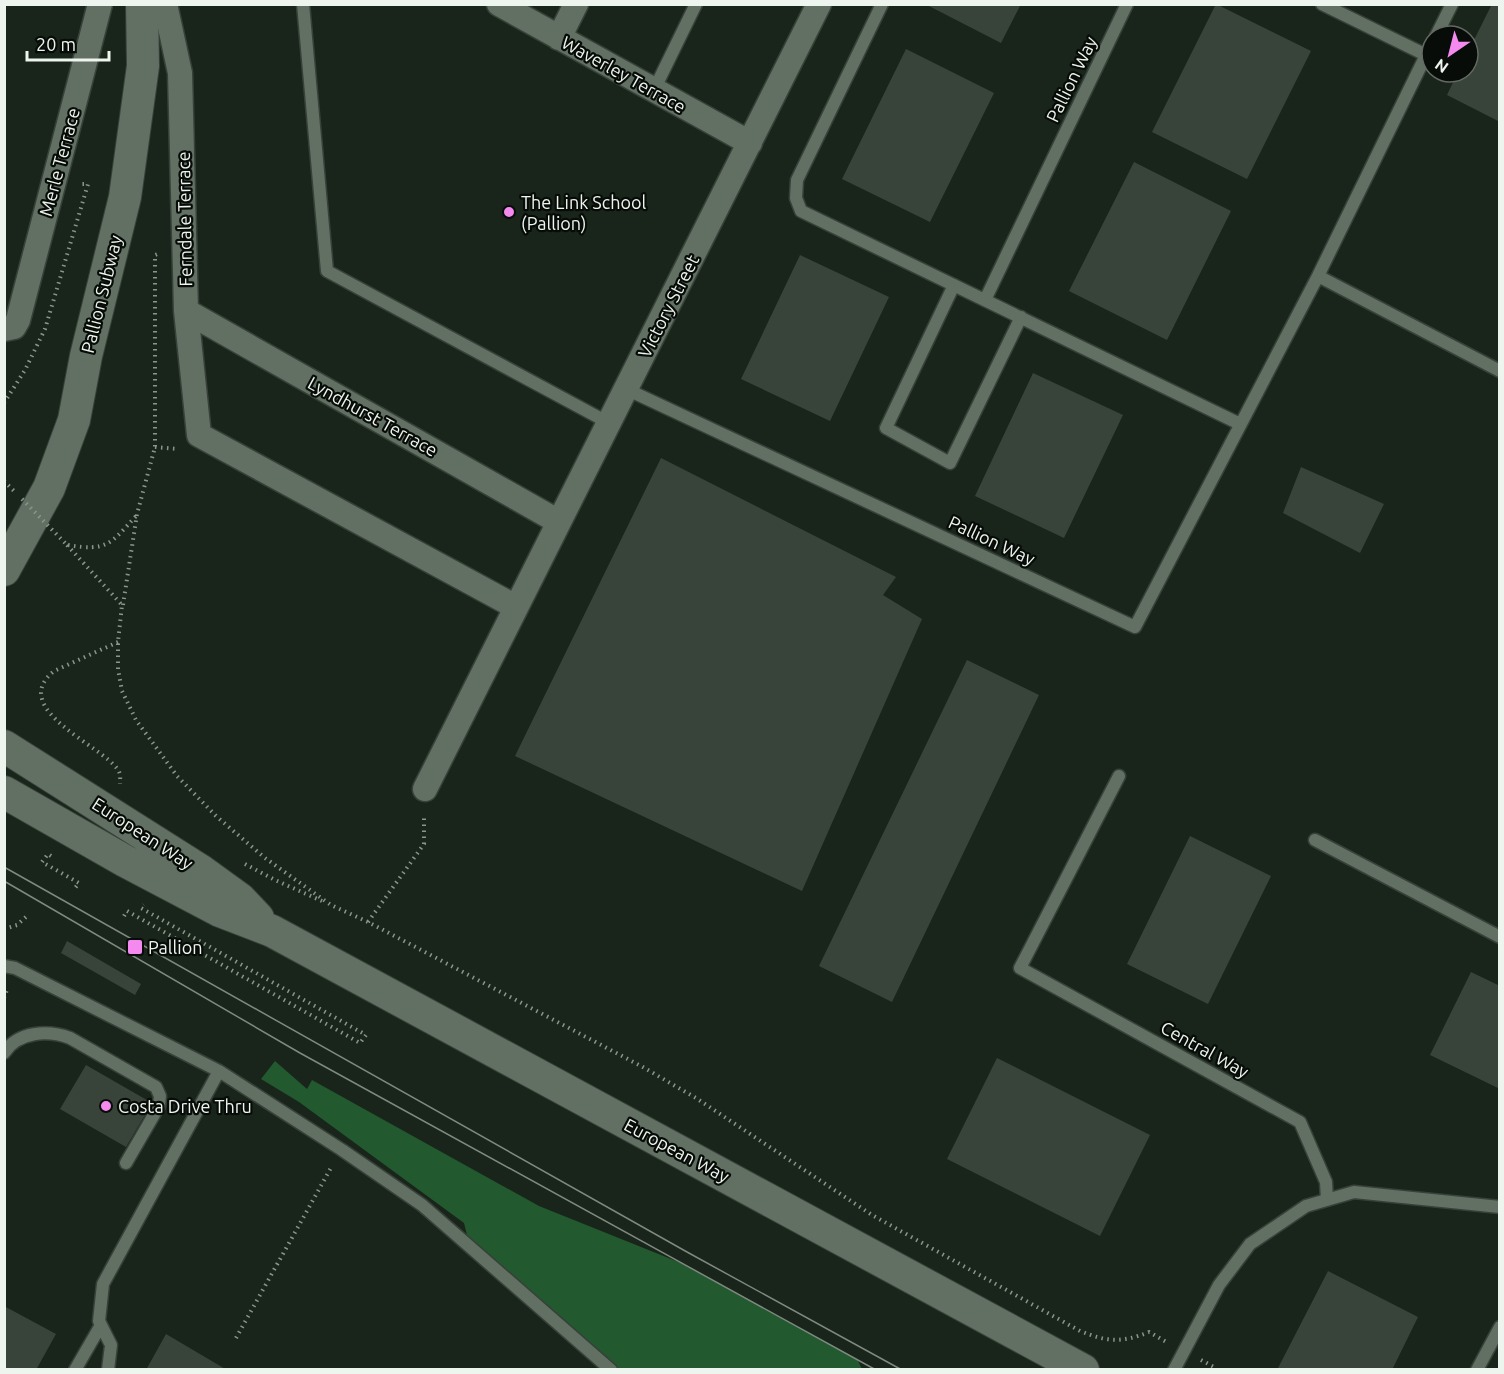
<svg xmlns="http://www.w3.org/2000/svg" width="1504" height="1374" viewBox="0 0 1504 1374" font-family="Ubuntu,sans-serif">
<rect width="100%" height="100%" fill="#19251b"/>
<path fill="#22592e" d="M 275,1061 L 307,1089 L 312,1080 L 539,1206 L 681,1263 L 857,1359 L 862,1369 L 611,1369 L 470,1247 L 464,1223 L 299,1102 L 261,1079 Z"/>
<path fill="#384439" d="M 925,4 L 1021,4 L 1001,43 Z
M 1216,4 L 1311,51 L 1247,179 L 1152,132 Z
M 1492,4 L 1500,4 L 1500,122 L 1447,95 L 1458,72 L 1468,72 L 1468,52 Z
M 906,49 L 994,93 L 930,222 L 842,179 Z
M 1134,162 L 1231,211 L 1167,340 L 1069,291 Z
M 800,255 L 889,297 L 830,421 L 741,379 Z
M 1033,373 L 1123,415 L 1064,538 L 975,496 Z
M 661,458 L 896,577 L 883,595 L 922,619 L 802,891 L 515,756 Z
M 1301,467 L 1384,504 L 1360,553 L 1283,513 Z
M 967,660 L 1039,695 L 892,1002 L 819,966 Z
M 1190,836 L 1271,876 L 1208,1004 L 1127,964 Z
M 67,941 L 141,984 L 135,995 L 61,953 Z
M 1471,972 L 1500,986 L 1500,1089 L 1430,1055 Z
M 997,1058 L 1150,1135 L 1100,1236 L 947,1159 Z
M 86,1065 L 152,1103 L 126,1147 L 60,1109 Z
M 1328,1271 L 1418,1317 L 1392,1370 L 1277,1370 Z
M 4,1306 L 56,1334 L 36,1370 L 4,1370 Z
M 166,1334 L 227,1370 L 146,1370 Z"/>
<g fill="none" stroke-linecap="round" stroke-linejoin="round">
<g stroke="#374139" stroke-width="15">
<path id="service" d="M 303,4 L 327,271 L 609,423
M 882,4 L 797,180 L 796,198 L 801,211 L 1240,424
M 1322,4 L 1426,55
M 1436,36 L 1452,4
M 654,90 L 696,4
M 1318,276 L 1500,371
M 954,285 L 886,428 L 950,463 L 1021,317
M 985,300 L 1127,4
M 626,389 L 1135,627 L 1318,276 L 1432,43
M 1119,776 L 1020,968 L 1300,1122 L 1326,1182 L 1327,1200
M 1315,840 L 1500,937
M 4,966 L 15,968 L 219,1071 L 342,1150 L 422,1205 L 611,1370
M 4,1053 C 18,1031 48,1030 70,1038 L 156,1087 L 160,1096 L 159,1106 L 126,1163
M 75,1370 L 101,1325
M 108,1370 L 111,1345 L 99,1321 L 103,1284 L 219,1071
M 1174,1370 L 1219,1285 L 1250,1244 L 1306,1206 L 1354,1192 L 1500,1207
M 1477,1370 L 1500,1327"/>
</g>
<g stroke="#374139" stroke-width="27">
<path id="minor" d="M 165,4 L 180,73 L 186,311 L 199,435 L 516,607
M 499,4 L 750,143
M 559,38 L 576,4
M 186,311 L 559,522
M 4,329 L 14,327 L 18,320 L 100,4
M 425,789 L 819,4"/>
</g>
<g stroke="#374139" stroke-width="34">
<path id="tertiary" d="M 4,570 L 49,488 L 74,420 L 86,356 L 125,197 L 143,66 L 142,4
M 4,746 L 200,870 L 240,899 L 258,918
M 4,792 L 125,861 L 220,911 L 272,931 L 1083,1370"/>
</g>
<path stroke="#8b958c" stroke-width="4" stroke-dasharray="1.5 4.5" stroke-linecap="butt" d="M 4,403 L 25,370 L 45,329 L 88,184 L 80,184
M 155,447 L 178,449
M 4,481 L 14,491
M 67,545 L 122,605 L 118,642 L 118,669 L 122,691 L 136,720 L 177,776 L 216,816 L 265,858 L 331,905 L 368,922 L 641,1066 L 696,1098 L 872,1215 L 1080,1331 C 1107,1342 1122,1343 1149,1332 L 1168,1343
M 68,545 C 108,552 111,543 137,515
M 123,605 L 137,514 L 155,447 L 155,255 L 160,253
M 118,642 L 54,671 C 7,709 102,745 118,770 C 121,774 120,779 120,784
M 51,856 L 48,854 L 42,862 L 79,883 L 75,888
M 245,864 L 275,880 L 322,901
M 124,916 L 127,911 L 360,1043 L 366,1035 L 141,908 L 144,905
M 368,922 L 424,844 L 424,814
M 4,929 L 17,925 L 26,917
M 4,998 L 8,987
M 236,1338 L 332,1166
M 1201,1360 L 1214,1367 L 1214,1370"/>
<use href="#service" stroke="#626f63" stroke-width="12"/>
<use href="#minor" stroke="#626f63" stroke-width="24"/>
<use href="#tertiary" stroke="#626f63" stroke-width="32"/>
<path stroke="#7f8980" stroke-width="1.5" d="M 4,867 L 687,1252 L 902,1370
M 4,881 L 300,1053 L 876,1370"/>
<path stroke="#8b958c" stroke-width="4" stroke-dasharray="1.5 4.5" stroke-linecap="butt" d="M 22,499 L 67,545"/>
</g>
<g fill="#f489f0" stroke="#080c08" stroke-width="2">
<circle cx="509" cy="212" r="6"/>
<rect x="127" y="939" width="16" height="16" rx="3"/>
<circle cx="106" cy="1106" r="6"/>
</g>
<g text-anchor="middle" dominant-baseline="central" stroke-width="4.5" stroke-linejoin="round" paint-order="stroke">
<g font-size="18" fill="#edf5ee" stroke="#080c08">
<text transform="translate(624 74) rotate(29)">Waverley Terrace</text>
<text transform="translate(1071 79) rotate(-64)">Pallion Way</text>
<text transform="translate(59 162) rotate(-75)">Merle Terrace</text>
<text transform="translate(184 219) rotate(-91)">Ferndale Terrace</text>
<text transform="translate(101 294) rotate(-76)">Pallion Subway</text>
<text transform="translate(668 306) rotate(-63)">Victory Street</text>
<text transform="translate(373 416) rotate(29)">Lyndhurst Terrace</text>
<text transform="translate(992 540) rotate(25)">Pallion Way</text>
<text transform="translate(143 833) rotate(33)">European Way</text>
<text transform="translate(1205 1049) rotate(29)">Central Way</text>
<text transform="translate(677 1150) rotate(28)">European Way</text>
</g>
<g font-size="18" fill="#edf5ee" stroke="#080c08" text-anchor="start">
<text x="521" y="202">The Link School<tspan x="521" dy="21">(Pallion)</tspan></text>
<text x="148" y="947">Pallion</text>
<text x="118" y="1106">Costa Drive Thru</text>
</g>
</g>
<rect width="1504" height="1374" fill="none" stroke="#edf5ee" stroke-width="12"/>
<g transform="translate(1450 54) rotate(215)"><circle r="28" fill="#080c08" stroke="#646964" stroke-width="1.5"/>
<path d="M0-4.5L10 22L0 15L-10 22Z" fill="#f489f0"/>
<text y="-9" font-size="16" font-weight="bold" text-anchor="middle" fill="#edf5ee">N</text>
</g>
<path d="M27 51v9h82v-9" fill="none" stroke="#edf5ee" stroke-width="3"/>
<text x="36" y="51" font-size="18" fill="#edf5ee" stroke="#080c08" stroke-width="4.5" paint-order="stroke">20 m</text>
</svg>
